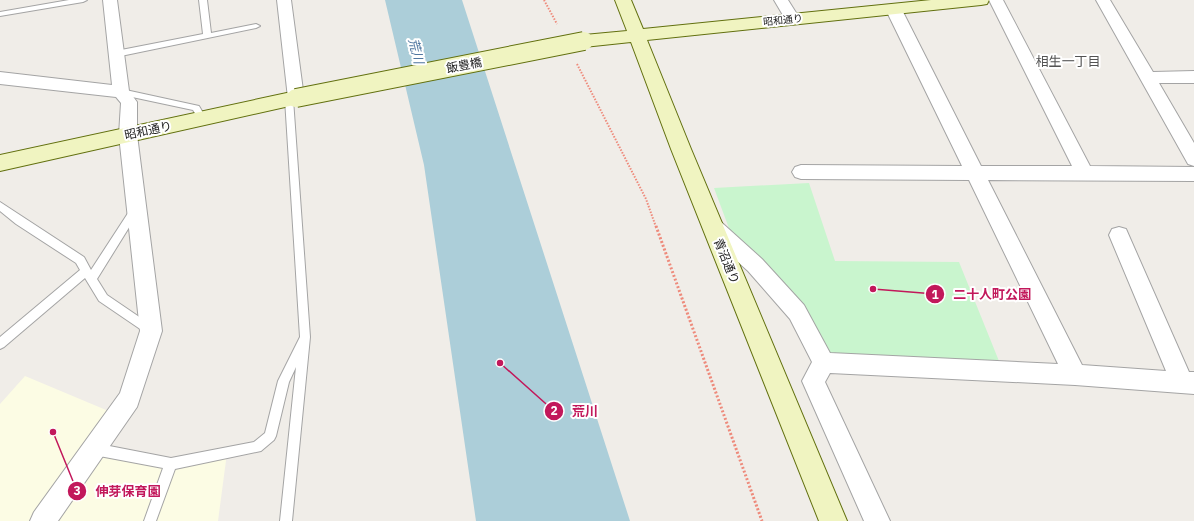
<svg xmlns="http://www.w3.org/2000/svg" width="1194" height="521" viewBox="0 0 1194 521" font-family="'IBM Plex Sans','Noto Sans JP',sans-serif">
<rect width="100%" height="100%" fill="#f0ede8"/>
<path fill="#fcfce4" d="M 25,376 L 118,415 L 94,449 L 171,464 L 227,453 L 218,521 L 0,521 L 0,404 Z"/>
<path fill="#c9f5ce" d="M 809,183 L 835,261 L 959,262 L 1003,371 L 824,363 L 733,239 L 714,188 Z"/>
<path fill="#acced9" d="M 385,0 L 462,0 L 630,521 L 476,521 L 424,165 Z"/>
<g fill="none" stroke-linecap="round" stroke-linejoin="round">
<g stroke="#a4a4a4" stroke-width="2">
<path id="lane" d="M 69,0 L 87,0 L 83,2 L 0,16 L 0,12 Z
M 199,0 L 207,0 L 211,33 L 256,24 L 260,26 L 256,28 L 116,57 L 113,56 L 112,54 L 116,51 L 203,34 Z
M 121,89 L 199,106 L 206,118 L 202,121 L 199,120 L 193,110 L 118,94 L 118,90 Z
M 289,96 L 293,99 L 310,337 L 292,521 L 280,521 L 296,367 L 289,382 L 276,436 L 274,440 L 261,451 L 175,469 L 156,521 L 144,521 L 163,468 L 94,455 L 90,453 L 88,449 L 90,445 L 94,443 L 171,458 L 254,442 L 265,433 L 278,381 L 300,337 L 285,99 Z
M 0,202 L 84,257 L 91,270 L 132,207 L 138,207 L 140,210 L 138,213 L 97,279 L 107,295 L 154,327 L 155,330 L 154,333 L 150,335 L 146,333 L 99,301 L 85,278 L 4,347 L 0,349 L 0,337 L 80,270 L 76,263 L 16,224 L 0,211 Z"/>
</g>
<g stroke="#a4a4a4" stroke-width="2">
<path id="street" d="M 103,0 L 117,0 L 129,91 L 137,102 L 137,135 L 162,331 L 137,407 L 58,521 L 30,521 L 34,512 L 120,393 L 140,331 L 119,135 L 121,103 L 116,97 L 0,84 L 0,72 L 112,85 Z
M 277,0 L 291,0 L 304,98 L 302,102 L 296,104 L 290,102 L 288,98 Z
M 774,0 L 788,0 L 800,19 L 797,22 L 792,24 L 787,22 Z
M 989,0 L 1003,0 L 1090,166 L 1194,167 L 1194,181 L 988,180 L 1082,365 L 1166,371 L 1109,235 L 1112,229 L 1119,227 L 1126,229 L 1189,372 L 1194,372 L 1194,394 L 1075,385 L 830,373 L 825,382 L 890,521 L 864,521 L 802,381 L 812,362 L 790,319 L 748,271 L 707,234 L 704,228 L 707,222 L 714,220 L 721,222 L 762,259 L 804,305 L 830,353 L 1058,364 L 969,180 L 801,179 L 795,177 L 792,172 L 795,167 L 801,165 L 962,166 L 885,8 L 888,5 L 898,5 L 901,8 L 981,166 L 1072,166 Z
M 1096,0 L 1110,0 L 1153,72 L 1194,71 L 1194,83 L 1159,83 L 1194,143 L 1194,166 L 1188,164 Z"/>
</g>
<g stroke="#62700f" stroke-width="2">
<path id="secondary" d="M 615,0 L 631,0 L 643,29 L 931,0 L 989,0 L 987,4 L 981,5 L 647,40 L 691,149 L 847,521 L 819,521 L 671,149 L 631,42 L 584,47 L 578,45 L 575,41 L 578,37 L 584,35 L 627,31 Z
M 296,91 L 303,93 L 305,98 L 303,103 L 0,171 L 0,155 Z"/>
</g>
<path stroke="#ee8a7b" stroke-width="2" stroke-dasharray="1.5 1.5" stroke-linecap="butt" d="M 544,0 L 557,24
M 577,64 L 646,199 L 656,227"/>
<path stroke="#ee8a7b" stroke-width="3" stroke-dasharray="2 2" stroke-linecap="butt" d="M 656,226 L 762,521"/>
<use href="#lane" fill="#fff" fill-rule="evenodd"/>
<use href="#street" fill="#fff" fill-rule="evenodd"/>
<use href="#secondary" fill="#f0f4c1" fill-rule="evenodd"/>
<g stroke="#62700f" stroke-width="20" stroke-linecap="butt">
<path id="secondary-bridge" d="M 296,98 L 584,41"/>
</g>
<use href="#secondary-bridge" stroke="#f0f4c1" stroke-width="18"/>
</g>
<g text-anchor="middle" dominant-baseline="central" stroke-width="4" stroke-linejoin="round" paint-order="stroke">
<g font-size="10" fill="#202020" stroke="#fff">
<text transform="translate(783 20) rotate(-6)">昭和通り</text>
</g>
<g font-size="12" fill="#202020" stroke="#fff">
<text transform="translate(464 65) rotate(-11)">飯豊橋</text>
<text transform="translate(148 130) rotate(-12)">昭和通り</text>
<text transform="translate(727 261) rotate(68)">青沼通り</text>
</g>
<g font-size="13" font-style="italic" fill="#5177a0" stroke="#fff">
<text transform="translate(416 51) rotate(76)">荒川</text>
</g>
<g font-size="13" fill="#535353" stroke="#fff">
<text x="1068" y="61">相生一丁目</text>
</g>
</g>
<path fill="none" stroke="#c2185b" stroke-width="1.5" d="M873 289L935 294M500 363L554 411M53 432L77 491"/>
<g fill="#c2185b" stroke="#fff" stroke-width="1.5">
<circle cx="873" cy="289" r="4"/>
<circle cx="500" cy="363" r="4"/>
<circle cx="53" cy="432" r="4"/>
<circle cx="935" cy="294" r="10"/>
<circle cx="554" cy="411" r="10"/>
<circle cx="77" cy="491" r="10"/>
</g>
<g font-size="12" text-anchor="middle" font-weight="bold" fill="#fff">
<text x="935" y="299">1</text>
<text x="554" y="415">2</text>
<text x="77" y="495">3</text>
</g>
<g font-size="13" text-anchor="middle" font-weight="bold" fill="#c2185b" stroke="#fff" stroke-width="4" stroke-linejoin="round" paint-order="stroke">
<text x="992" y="299">二十人町公園</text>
<text x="585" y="416">荒川</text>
<text x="128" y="496">伸芽保育園</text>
</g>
</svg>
